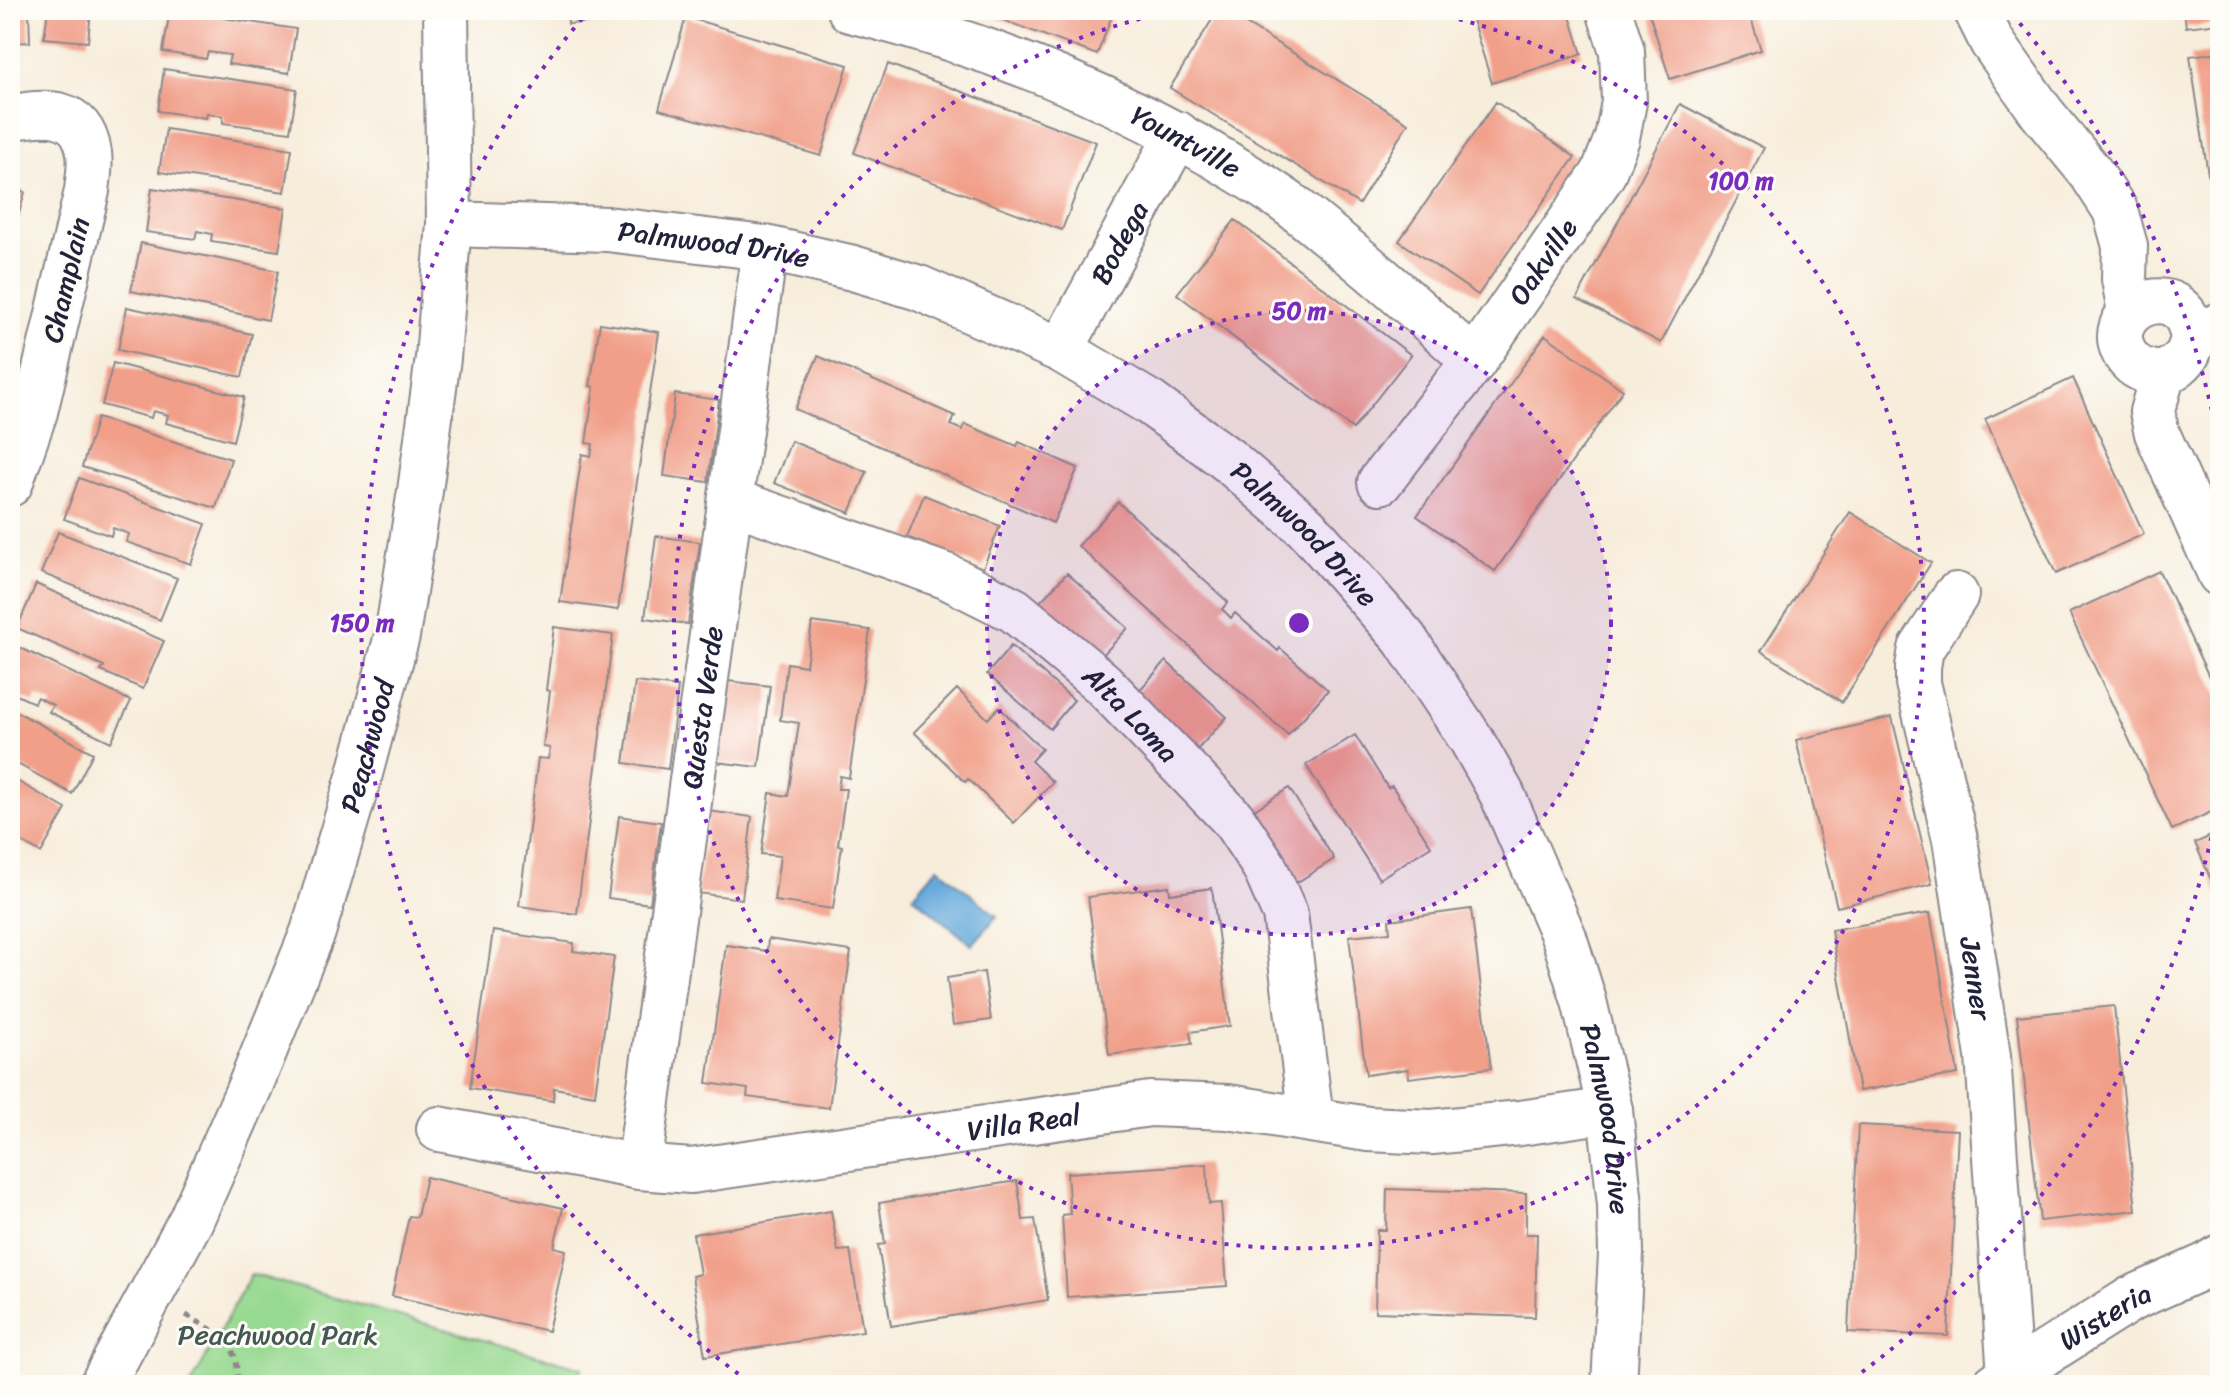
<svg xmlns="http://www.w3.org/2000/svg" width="2230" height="1395" viewBox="0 0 2230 1395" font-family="Sriracha,sans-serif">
<rect width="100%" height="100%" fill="#fdfcf7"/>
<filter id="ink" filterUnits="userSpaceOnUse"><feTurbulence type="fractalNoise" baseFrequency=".0125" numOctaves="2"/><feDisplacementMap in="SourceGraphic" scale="16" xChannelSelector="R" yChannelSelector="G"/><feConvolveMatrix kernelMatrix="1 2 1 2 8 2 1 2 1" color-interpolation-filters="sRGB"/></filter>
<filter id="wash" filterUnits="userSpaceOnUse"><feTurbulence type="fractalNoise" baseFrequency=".006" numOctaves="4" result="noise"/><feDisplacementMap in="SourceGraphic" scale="32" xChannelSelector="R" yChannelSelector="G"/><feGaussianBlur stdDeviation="1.8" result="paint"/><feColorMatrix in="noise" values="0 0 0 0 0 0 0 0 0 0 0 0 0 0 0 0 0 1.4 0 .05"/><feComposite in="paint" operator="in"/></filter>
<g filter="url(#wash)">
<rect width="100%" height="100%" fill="#f7eddb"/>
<path fill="#97d990" stroke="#5c7e66" stroke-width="2" d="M 251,1274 L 582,1368 L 578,1385 L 191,1385 Z"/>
<path fill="#66aadb" stroke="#44668b" stroke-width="2" d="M 938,867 L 997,916 L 972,945 L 913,896 Z"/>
<g id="blocks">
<path fill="#f19f89" d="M 10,10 L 29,10 L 30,42 L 10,43 Z
M 48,10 L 91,10 L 88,42 L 44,38 Z
M 170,10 L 296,29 L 289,73 L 228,64 L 230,55 L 208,52 L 206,59 L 163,52 Z
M 567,10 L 663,10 L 664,18 L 568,24 Z
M 976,10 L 1114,10 L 1097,55 Z
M 1218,10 L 1223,10 L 1408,123 L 1359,204 L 1170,88 Z
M 1469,10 L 1568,10 L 1582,54 L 1492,83 Z
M 1648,10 L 1748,10 L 1761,50 L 1670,79 Z
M 2184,10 L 2220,10 L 2220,23 L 2186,27 Z
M 686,17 L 848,65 L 821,156 L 659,109 Z
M 2220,52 L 2220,226 L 2216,227 L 2190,56 Z
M 888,64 L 1096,142 L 1062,230 L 854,153 Z
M 164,69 L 297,89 L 290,132 L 223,123 L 223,116 L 207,113 L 206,118 L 158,111 Z
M 1496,102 L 1575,157 L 1478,295 L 1399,241 Z
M 1680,104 L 1764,148 L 1661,343 L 1577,299 Z
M 166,129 L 292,149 L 285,192 L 159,172 Z
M 10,188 L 25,192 L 13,235 L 10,234 Z
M 152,188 L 286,208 L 279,251 L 211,241 L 212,234 L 197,231 L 195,239 L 146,232 Z
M 1235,220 L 1411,355 L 1353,429 L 1177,294 Z
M 141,243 L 278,271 L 268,320 L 131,291 Z
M 127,307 L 252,334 L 242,377 L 118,350 Z
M 600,323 L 659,332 L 618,610 L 560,602 L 582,454 L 591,456 L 593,444 L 586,443 L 594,387 L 590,386 Z
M 1545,335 L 1623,390 L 1495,571 L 1417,516 Z
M 818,356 L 955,416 L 951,425 L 962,430 L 965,424 L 1017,446 L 1019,442 L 1078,468 L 1053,523 L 795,409 Z
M 113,363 L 244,397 L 233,441 L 166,423 L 168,415 L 153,411 L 151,418 L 102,405 Z
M 2073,378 L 2144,534 L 2056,574 L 1985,419 Z
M 675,394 L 719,400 L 708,482 L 664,476 Z
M 97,418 L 231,459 L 216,508 L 82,467 Z
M 791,441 L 867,472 L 850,513 L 774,483 Z
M 79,478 L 206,524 L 191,564 L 126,542 L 129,534 L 113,528 L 111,536 L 64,519 Z
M 924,495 L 1000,526 L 983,568 L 907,537 Z
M 1118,502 L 1228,602 L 1222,609 L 1231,618 L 1235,613 L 1278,651 L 1280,648 L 1328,690 L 1288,735 L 1078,546 Z
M 1850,512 L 1931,563 L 1842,702 L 1761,651 Z
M 58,532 L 177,578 L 160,620 L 41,573 Z
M 656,536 L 700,542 L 688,624 L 645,618 Z
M 2159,571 L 2220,700 L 2220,808 L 2172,830 L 2069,613 Z
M 1067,573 L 1128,628 L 1098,660 L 1037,605 Z
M 36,584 L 164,641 L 143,689 L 101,671 L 104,666 L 17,628 Z
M 812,622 L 870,630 L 849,778 L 840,776 L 838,789 L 846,789 L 838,845 L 842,846 L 833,909 L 774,901 L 780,856 L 761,854 L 770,793 L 788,796 L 799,723 L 780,720 L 787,663 L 806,666 Z
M 554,627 L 613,635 L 577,914 L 519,906 L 538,758 L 548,759 L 550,748 L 543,747 L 550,691 L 546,690 Z
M 10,643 L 131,701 L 111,742 L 49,712 L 53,705 L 37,697 L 34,703 L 10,692 Z
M 1011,646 L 1074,700 L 1050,729 L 987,674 Z
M 1166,661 L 1227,717 L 1197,750 L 1135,695 Z
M 727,681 L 770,686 L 759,767 L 716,762 Z
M 635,682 L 678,687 L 668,769 L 624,763 Z
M 957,689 L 988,719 L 999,707 L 1042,749 L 1031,761 L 1053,782 L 1014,823 L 968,779 L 965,782 L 914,732 Z
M 10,708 L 93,753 L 72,794 L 10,760 Z
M 1892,717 L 1932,884 L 1837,907 L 1796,740 Z
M 1355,735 L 1388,788 L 1392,786 L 1431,846 L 1379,879 L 1306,765 Z
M 10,777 L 66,809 L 41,853 L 10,836 Z
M 1289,788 L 1334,859 L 1296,883 L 1251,812 Z
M 708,811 L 752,817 L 742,899 L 697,893 Z
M 619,816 L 661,822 L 650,904 L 608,898 Z
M 2220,832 L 2220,900 L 2195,843 Z
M 1169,886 L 1170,894 L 1212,888 L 1230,1026 L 1190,1032 L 1192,1044 L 1109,1055 L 1088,897 Z
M 1471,909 L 1491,1068 L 1409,1078 L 1408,1069 L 1366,1075 L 1349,936 L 1390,932 L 1389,920 Z
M 1930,913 L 1958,1074 L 1859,1091 L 1831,930 Z
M 493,931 L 574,943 L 573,951 L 614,957 L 595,1095 L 554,1088 L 553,1101 L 470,1088 Z
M 768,939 L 851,951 L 829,1108 L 747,1097 L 748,1089 L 707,1083 L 726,945 L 767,951 Z
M 984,972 L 991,1020 L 953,1025 L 947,978 Z
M 2114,1006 L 2136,1210 L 2040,1221 L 2017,1016 Z
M 1858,1125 L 1958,1130 L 1948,1336 L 1848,1332 Z
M 1207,1164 L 1209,1204 L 1221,1203 L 1227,1286 L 1067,1297 L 1062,1215 L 1070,1214 L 1067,1173 Z
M 426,1177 L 563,1208 L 554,1247 L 566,1250 L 548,1331 L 392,1296 L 409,1216 L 417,1217 Z
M 1017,1181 L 1023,1220 L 1035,1219 L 1048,1300 L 891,1326 L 878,1245 L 885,1244 L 879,1203 Z
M 1387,1189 L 1526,1193 L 1526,1234 L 1537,1234 L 1535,1317 L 1375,1312 L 1377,1230 L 1386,1230 Z
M 831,1211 L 838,1251 L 850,1250 L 863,1331 L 705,1356 L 692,1276 L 700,1274 L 693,1234 Z"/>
</g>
</g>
<g filter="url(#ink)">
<use href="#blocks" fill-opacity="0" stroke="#8c888b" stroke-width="2"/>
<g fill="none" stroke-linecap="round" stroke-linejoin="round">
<g stroke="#8c888b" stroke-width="48">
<g id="minor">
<path id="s1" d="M 850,10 C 1002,48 1148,109 1278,196 C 1295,207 1311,221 1326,233 C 1378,274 1426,317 1474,361"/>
<path d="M 1976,10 L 1992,42 L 2042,113 L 2091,173 L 2115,210 L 2125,246 L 2124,279 L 2130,312"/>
<path d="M 10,118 C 45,111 82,107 89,153 C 91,165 88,179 87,191 L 35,412 L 10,484"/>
<path id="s2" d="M 449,224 L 607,229 L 765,248 L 853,268 L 919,288 L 1061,350 L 1150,403 L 1227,459 L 1306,527 L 1404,638 L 1471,739 L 1502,794 L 1564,937 L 1584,1001 L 1610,1110 L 1620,1205 L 1621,1254 L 1614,1385"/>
<path d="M 2193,341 C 2186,265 2089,313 2130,361 C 2138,370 2153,375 2165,372 C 2174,369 2184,361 2188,353 C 2189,351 2192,343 2193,341 C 2199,334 2212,329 2220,325"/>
<path id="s3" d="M 1061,350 L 1178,134"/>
<path d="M 2163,373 L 2152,412 L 2157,433 L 2220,574"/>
<path id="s4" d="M 1380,482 L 1474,361 L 1603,174 L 1617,138 L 1624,102 L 1622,51 L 1609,10"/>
<path id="s5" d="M 731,501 L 946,576 L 1014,610 L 1102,683 L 1233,819 L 1264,866 L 1285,914 L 1311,1118"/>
<path id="s6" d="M 1956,595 L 1921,649 L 1918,667 L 1918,683 L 1955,839 L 1988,1056 L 2010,1376"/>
<path id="s7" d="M 439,1129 L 639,1167 L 691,1171 L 1150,1104 L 1228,1107 L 1368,1129 L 1432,1132 L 1520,1123 L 1610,1110"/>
<path id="s8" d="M 639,1167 L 765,248"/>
<path id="s9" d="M 102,1385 L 191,1220 L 251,1084 L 313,932 L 359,777 L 397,636 L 420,491 L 438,358 L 449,224 L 446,10"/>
<path id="s10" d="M 1995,1385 L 2131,1299 L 2205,1266 L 2220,1257"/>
</g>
</g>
<path stroke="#8c888b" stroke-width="5" stroke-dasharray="6 6" stroke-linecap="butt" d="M 186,1315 C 224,1337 237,1337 238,1385"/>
<use href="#minor" stroke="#fff" stroke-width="44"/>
</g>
</g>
<circle cx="1299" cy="623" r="312" fill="#7b2cbf" fill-opacity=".12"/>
<g fill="none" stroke="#7b2cbf" stroke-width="4" stroke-dasharray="4 8">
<circle cx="1299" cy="623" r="312"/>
<path d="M1424 11A625 625 0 1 1 1174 11"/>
<path d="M2219 802A937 937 0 0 1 1850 1381M748 1381A937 937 0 0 1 586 14M2012 14A937 937 0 0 1 2219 444"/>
</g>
<g text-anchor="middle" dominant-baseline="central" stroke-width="6" stroke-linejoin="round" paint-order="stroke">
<g font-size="28" fill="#22223b" stroke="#fdfcf7">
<text stroke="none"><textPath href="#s1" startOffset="362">Yountville</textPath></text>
<text stroke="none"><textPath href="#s3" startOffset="122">Bodega</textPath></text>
<text stroke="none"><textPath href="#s2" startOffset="266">Palmwood Drive</textPath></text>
<text stroke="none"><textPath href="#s4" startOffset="274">Oakville</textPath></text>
<text transform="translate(66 280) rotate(-77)">Champlain</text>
<text stroke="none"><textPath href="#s2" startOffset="938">Palmwood Drive</textPath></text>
<text stroke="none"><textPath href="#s8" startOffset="464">Questa Verde</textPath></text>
<text stroke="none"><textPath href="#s5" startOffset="460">Alta Loma</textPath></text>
<text stroke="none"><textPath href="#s9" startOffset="694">Peachwood</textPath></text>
<text stroke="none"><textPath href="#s6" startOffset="400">Jenner</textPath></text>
<text stroke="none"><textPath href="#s2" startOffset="1610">Palmwood Drive</textPath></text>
<text stroke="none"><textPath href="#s7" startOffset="592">Villa Real</textPath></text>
<text stroke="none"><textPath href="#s10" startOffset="130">Wisteria</textPath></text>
</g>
<g font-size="28" fill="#455954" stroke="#fdfcf7">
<text x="278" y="1334">Peachwood Park</text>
</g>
</g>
<circle cx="1299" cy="623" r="12" fill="#7b2cbf" stroke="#fdfcf7" stroke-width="4"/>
<g font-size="24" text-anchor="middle" font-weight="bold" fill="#7b2cbf" stroke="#fdfcf7" stroke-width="6" stroke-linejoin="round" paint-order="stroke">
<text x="1741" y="189">100 m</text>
<text x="1299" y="319">50 m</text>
<text x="362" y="631">150 m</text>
</g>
<rect width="2230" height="1395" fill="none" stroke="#fdfcf7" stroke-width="40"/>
</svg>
